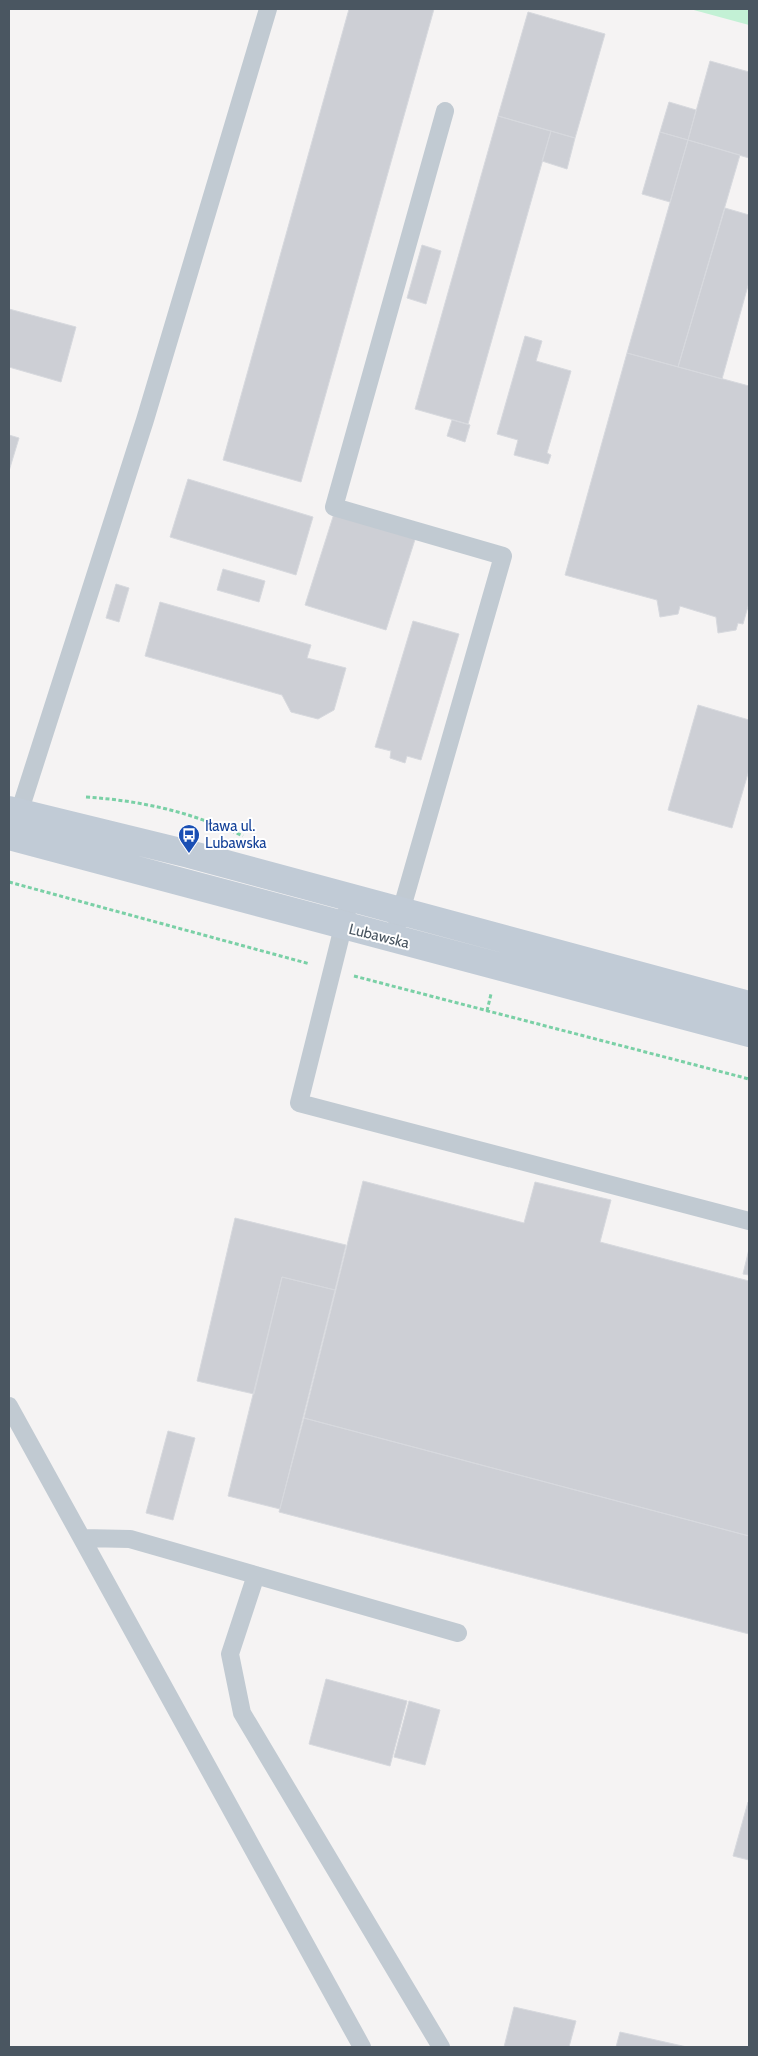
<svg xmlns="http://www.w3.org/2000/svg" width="758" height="2056" viewBox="0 0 758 2056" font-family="Cabin,sans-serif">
<rect width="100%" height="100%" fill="#f5f3f3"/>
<path fill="#c3f1d5" d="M 690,9 L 749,9 L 749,25 Z"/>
<path fill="#cdcfd5" stroke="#d7d9de" d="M 349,9 L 434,9 L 301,482 L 223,460 Z
M 528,12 L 605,34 L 575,138 L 498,116 Z
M 710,61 L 749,72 L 749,158 L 688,140 Z
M 669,102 L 696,110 L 688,140 L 660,132 Z
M 498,116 L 551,131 L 468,424 L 415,409 Z
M 551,131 L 575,138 L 567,169 L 542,161 Z
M 660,132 L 688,140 L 670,202 L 642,194 Z
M 688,140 L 740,155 L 678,367 L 627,353 Z
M 725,208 L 749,215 L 749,282 L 722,379 L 678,367 Z
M 422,245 L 441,251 L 426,304 L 407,298 Z
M 9,309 L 76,327 L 61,382 L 9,367 Z
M 525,336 L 542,341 L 536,361 L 571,371 L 547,453 L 551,455 L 548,464 L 514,455 L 518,440 L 497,434 Z
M 627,353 L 749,386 L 749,603 L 743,624 L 738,623 L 736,630 L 718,633 L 716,617 L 680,606 L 678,614 L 660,617 L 657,600 L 565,575 Z
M 452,420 L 470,425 L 465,442 L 447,436 Z
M 9,435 L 19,438 L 9,471 Z
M 188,479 L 313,517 L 296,575 L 170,537 Z
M 338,501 L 419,527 L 386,630 L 305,605 Z
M 223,569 L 265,581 L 259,602 L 217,590 Z
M 116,584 L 129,588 L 119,622 L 106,618 Z
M 160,602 L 311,645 L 307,658 L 346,668 L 334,710 L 318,719 L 291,712 L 282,695 L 145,656 Z
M 413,621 L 459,634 L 421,760 L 407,756 L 405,763 L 390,758 L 391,751 L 375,747 Z
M 698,705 L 749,720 L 749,770 L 732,828 L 668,810 Z
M 363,1181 L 524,1223 L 535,1182 L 611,1200 L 600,1242 L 749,1281 L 749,1536 L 304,1418 Z
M 235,1218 L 346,1245 L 335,1290 L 282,1277 L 254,1394 L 197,1381 Z
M 749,1249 L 749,1275 L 743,1274 Z
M 282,1277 L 335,1290 L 280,1509 L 228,1496 Z
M 304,1418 L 749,1536 L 749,1634 L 279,1512 Z
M 168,1431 L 195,1438 L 173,1520 L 146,1513 Z
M 326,1679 L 407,1701 L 390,1766 L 309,1744 Z
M 409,1701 L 440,1710 L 425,1765 L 394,1757 Z
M 748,1802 L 749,1803 L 749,1860 L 733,1856 Z
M 514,2007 L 576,2021 L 569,2047 L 504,2047 Z
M 620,2032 L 687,2047 L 616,2047 Z"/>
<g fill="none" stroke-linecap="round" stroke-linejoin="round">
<path stroke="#7ad0a6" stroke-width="3" stroke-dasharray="4 2.5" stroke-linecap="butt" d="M 86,797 C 144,801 190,812 243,836
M 9,882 L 310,964
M 354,976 L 749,1079
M 487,1011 L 491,994"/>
<path stroke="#c1cad2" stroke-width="18" d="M 19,813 L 145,420 L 268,9
M 350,899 L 299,1103 L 749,1221
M 393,939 L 503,556 L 334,507 L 445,111
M 9,1406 L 362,2047
M 82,1538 L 130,1539 L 458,1633
M 256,1575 L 230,1654 L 242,1713 L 441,2047"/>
<path stroke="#c1cbd6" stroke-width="28" d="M 9,810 L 189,854 L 749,1005
M 9,836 L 749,1033"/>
</g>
<defs>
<g id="bus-pin" transform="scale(1.125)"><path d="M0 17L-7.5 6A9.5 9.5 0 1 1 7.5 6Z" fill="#1a4fb4" stroke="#fff"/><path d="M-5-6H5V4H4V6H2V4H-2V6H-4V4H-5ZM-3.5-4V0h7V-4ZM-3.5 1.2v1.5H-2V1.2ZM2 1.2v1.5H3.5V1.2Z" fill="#fff"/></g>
</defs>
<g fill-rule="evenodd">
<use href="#bus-pin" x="189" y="835"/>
</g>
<g text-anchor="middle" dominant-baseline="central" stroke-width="4" stroke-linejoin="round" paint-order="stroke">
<g font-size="15" fill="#164399" stroke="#fff" text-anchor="start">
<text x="205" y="826">Iława ul.<tspan x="205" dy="17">Lubawska</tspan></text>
</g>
<g font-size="15" fill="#4a5661" stroke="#fff">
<text transform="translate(379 936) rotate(14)">Lubawska</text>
</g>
</g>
<rect width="758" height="2056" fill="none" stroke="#4a5661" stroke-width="20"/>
</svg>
